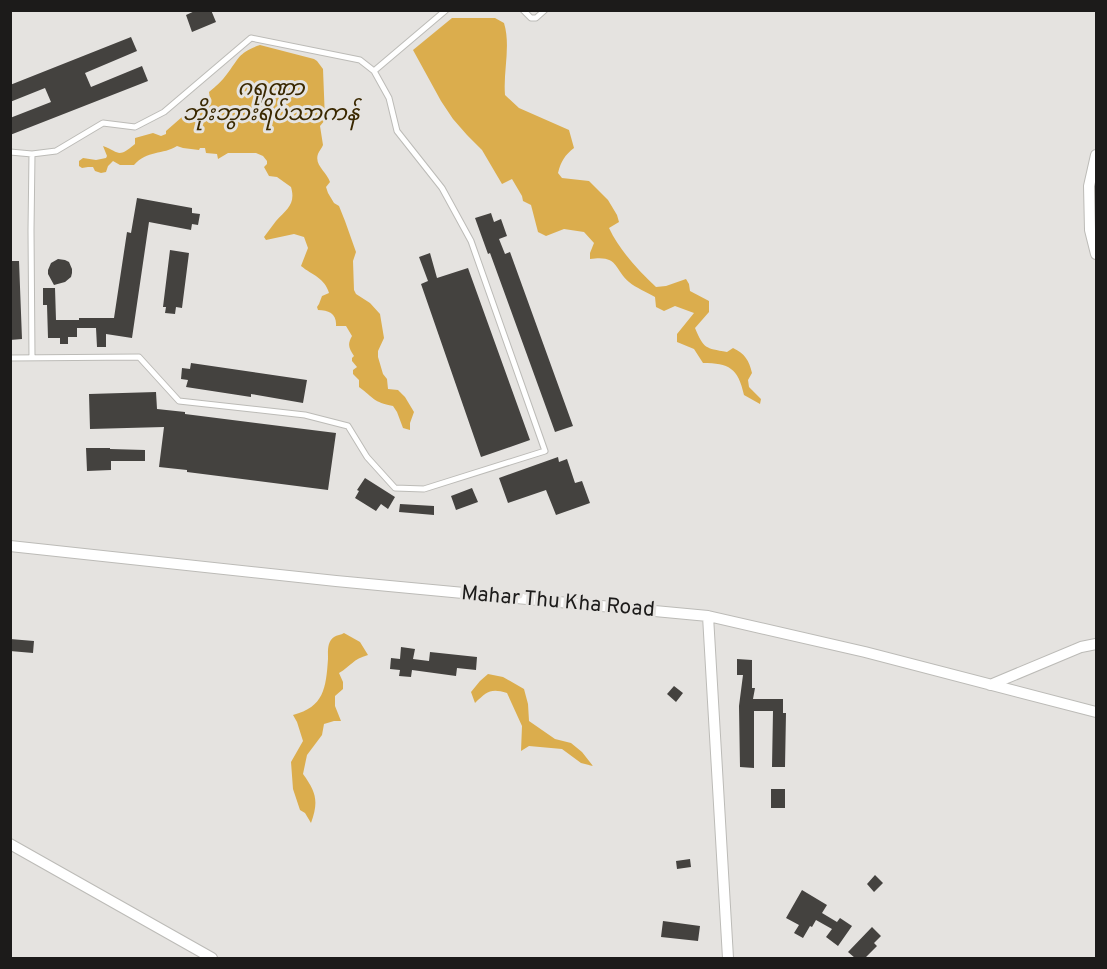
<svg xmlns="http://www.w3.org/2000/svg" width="1107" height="969" viewBox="0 0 1107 969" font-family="Overpass,'Noto Sans Myanmar',sans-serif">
<rect width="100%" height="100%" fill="#e5e3e0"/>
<path fill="#dbad4d" d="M 452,18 L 495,18 L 504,23 C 511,46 503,71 505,95 L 519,108 L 569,130 L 574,148 C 565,155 561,161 558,173 L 562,178 L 589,181 L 608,200 L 617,215 L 619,222 L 609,228 C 620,251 638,270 656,287 L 666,286 L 686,279 L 689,284 L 690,291 L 709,301 L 709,312 L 695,328 C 704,349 705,348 727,352 L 733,348 C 745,354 749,360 752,373 L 748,380 L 749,387 L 761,399 L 760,404 L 744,395 C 738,368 729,363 703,363 L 694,349 L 677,342 L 677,334 L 694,313 L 675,306 L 664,311 L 656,307 L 655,297 C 647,292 636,288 629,282 C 613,268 619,255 590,259 L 590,253 L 594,243 L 584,232 L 564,229 L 546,236 L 538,232 L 531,205 L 523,201 L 522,196 L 512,179 L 502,184 L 482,150 L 467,135 L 453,119 L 441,101 L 413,50 Z
M 260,45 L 314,59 L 317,61 L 323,69 L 325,120 L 320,126 L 323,145 C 322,148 319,151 318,154 C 314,165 327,172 330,182 L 326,187 L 328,193 L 334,203 L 339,206 L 345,221 L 356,252 L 353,261 L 354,290 L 356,294 L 370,303 L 380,314 L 384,338 L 378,351 L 378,357 L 383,374 L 387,379 L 388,389 L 398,390 L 405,397 L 414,412 L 410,423 L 410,430 L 403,428 L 397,412 L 393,406 C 373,402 374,398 359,387 L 359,380 L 353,374 L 353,370 L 357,367 L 352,361 L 352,358 L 354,356 C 349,348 347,345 352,336 L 346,326 L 336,326 C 337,314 329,310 318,310 L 317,307 L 319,304 L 322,296 L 329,293 C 325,278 312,275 301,266 L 308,248 L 304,237 L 294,234 L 266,240 L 264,237 C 268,232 272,226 276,221 C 287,209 296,204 291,187 L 277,177 L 269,176 L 264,167 L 267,164 L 267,161 L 263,156 L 256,153 L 228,153 L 218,159 L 217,154 L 206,153 L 205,148 L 200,148 L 199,150 L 183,148 L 177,146 C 163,155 147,150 134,165 L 120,165 L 113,161 L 108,166 L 106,172 L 101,173 L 95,171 L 93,167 L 88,167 L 82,168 L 79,166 L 79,161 L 83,158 L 96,160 L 106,158 L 107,156 L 103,146 C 120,152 117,159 135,144 L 135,138 L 153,133 L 161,136 L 166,134 L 166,131 L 182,117 L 193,116 L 197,113 L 206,99 L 210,99 L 209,92 C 216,86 222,81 227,74 C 239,58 239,52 260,45 Z
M 344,633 L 360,642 L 368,655 C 353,659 351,666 339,673 L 343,682 L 343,689 L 335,696 L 335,706 L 341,721 L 334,721 L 324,724 L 322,735 L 307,755 L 303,774 C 316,792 319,801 311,823 L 305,813 L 300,810 L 293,789 L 291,762 L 303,741 L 297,722 L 293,715 C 324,707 326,688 328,659 C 328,651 327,642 334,637 C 337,635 341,635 344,633 Z
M 488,674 L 503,677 L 524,689 L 528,704 L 529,721 L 555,739 L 571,743 L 582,752 L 593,766 L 581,763 L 562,749 L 529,746 L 521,751 L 522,726 L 507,693 C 490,688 487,692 475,703 L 471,692 L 480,681 Z"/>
<path fill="#44423f" d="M 197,10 L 211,10 L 216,22 L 192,32 L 186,15 Z
M 131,37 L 137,51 L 85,73 L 91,87 L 142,66 L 148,81 L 10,135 L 10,118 L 51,102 L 45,88 L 10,102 L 10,85 Z
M 137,198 L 192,208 L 192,213 L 200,214 L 198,225 L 192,224 L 191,230 L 149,222 L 132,338 L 106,334 L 106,347 L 97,347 L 96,328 L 77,328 L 77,337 L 68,337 L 68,344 L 60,344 L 60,338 L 48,338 L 47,305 L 43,305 L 43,288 L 55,288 L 56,320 L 79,320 L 79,318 L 114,318 L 127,232 L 131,233 Z
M 491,213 L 494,222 L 501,219 L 507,236 L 499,239 L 505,254 L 510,252 L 573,426 L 555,432 L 490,253 L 488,254 L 475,218 Z
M 170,250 L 189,253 L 182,308 L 176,307 L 175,314 L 165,313 L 166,307 L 163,307 Z
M 430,253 L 437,278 L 468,268 L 530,440 L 481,457 L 421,284 L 428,281 L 419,257 Z
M 58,259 L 65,260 L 69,262 L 72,269 L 72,273 L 71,277 L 65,282 L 54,285 L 48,274 L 48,270 L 51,263 Z
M 10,261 L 19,261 L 22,339 L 10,340 Z
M 191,363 L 307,380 L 303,403 L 251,394 L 251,397 L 186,387 L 188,380 L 181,379 L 182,368 L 190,369 Z
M 156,392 L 157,409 L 185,412 L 185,414 L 336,433 L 328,490 L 187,472 L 187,470 L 159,467 L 164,427 L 90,429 L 89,394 Z
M 86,448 L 110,448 L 110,449 L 145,450 L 145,461 L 111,461 L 111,470 L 87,471 Z
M 558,457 L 559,462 L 567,459 L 575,483 L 582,481 L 590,503 L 556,515 L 546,490 L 508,503 L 499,478 Z
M 365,478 L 395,497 L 388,509 L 381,504 L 376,511 L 355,498 L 359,491 L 357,490 Z
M 472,488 L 478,502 L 456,510 L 451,496 Z
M 400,504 L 434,506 L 434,515 L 399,512 Z
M 10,639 L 34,641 L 33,653 L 10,651 Z
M 401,647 L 415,649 L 413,659 L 429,661 L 430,652 L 477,657 L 476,670 L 457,668 L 456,676 L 412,670 L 411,677 L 399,676 L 400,670 L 390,669 L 391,658 L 400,659 Z
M 737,659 L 752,660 L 752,688 L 755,688 L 753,699 L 783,699 L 783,713 L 786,713 L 785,767 L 772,767 L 773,711 L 754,711 L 754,768 L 740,767 L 739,706 L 743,675 L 737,675 Z
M 674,686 L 683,693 L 676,702 L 667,694 Z
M 771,789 L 785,789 L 785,808 L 771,808 Z
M 690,859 L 691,867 L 677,869 L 676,861 Z
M 875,875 L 883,883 L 874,892 L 867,884 Z
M 802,890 L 827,905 L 822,913 L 837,922 L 840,918 L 852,926 L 838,946 L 826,937 L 832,929 L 816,920 L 812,927 L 810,926 L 803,938 L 794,933 L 799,925 L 786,918 Z
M 663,921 L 700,926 L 698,941 L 661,937 Z
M 872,927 L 881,936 L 874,943 L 877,946 L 865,958 L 855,958 L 848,952 Z"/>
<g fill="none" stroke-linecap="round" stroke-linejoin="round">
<g stroke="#bcbbb7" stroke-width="7">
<path id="lane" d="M 523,10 L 531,18 L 536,18 L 545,10
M 374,71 L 446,10
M 10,152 L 32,154 L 56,151 L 103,123 L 135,127 L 164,112 L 251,38 L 360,60 L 374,71 L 389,98 L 397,131 L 442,188 L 471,241 L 545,451 L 424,489 L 395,488 L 367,457 L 348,426 L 305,415 L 179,401 L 139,357 L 10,358
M 32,154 L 31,230 L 32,358"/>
</g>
<g stroke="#bcbbb7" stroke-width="12">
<path id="street" d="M 1096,155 L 1089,186 L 1090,230 L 1096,254
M 10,546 L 336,581 L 708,616 L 865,652 L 1096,712
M 708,616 L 728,958
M 990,685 L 1081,647 L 1096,644
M 10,844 L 212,958"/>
</g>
<use href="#lane" stroke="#fff" stroke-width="5"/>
<use href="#street" stroke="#fff" stroke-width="10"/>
</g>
<g text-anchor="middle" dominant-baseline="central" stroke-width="6" stroke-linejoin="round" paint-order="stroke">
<g font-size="21" fill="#1c1b1a" stroke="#e5e3e0">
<text transform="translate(558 602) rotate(5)">Mahar Thu Kha Road</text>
</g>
<g font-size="22" font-style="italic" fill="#3a2800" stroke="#e5e3e0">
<text x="271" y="89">ဂရုဏာ<tspan x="271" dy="25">ဘိုးဘွားရိပ်သာကန်</tspan></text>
</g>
</g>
<rect width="1107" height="969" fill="none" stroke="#1c1b1a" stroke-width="24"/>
</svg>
